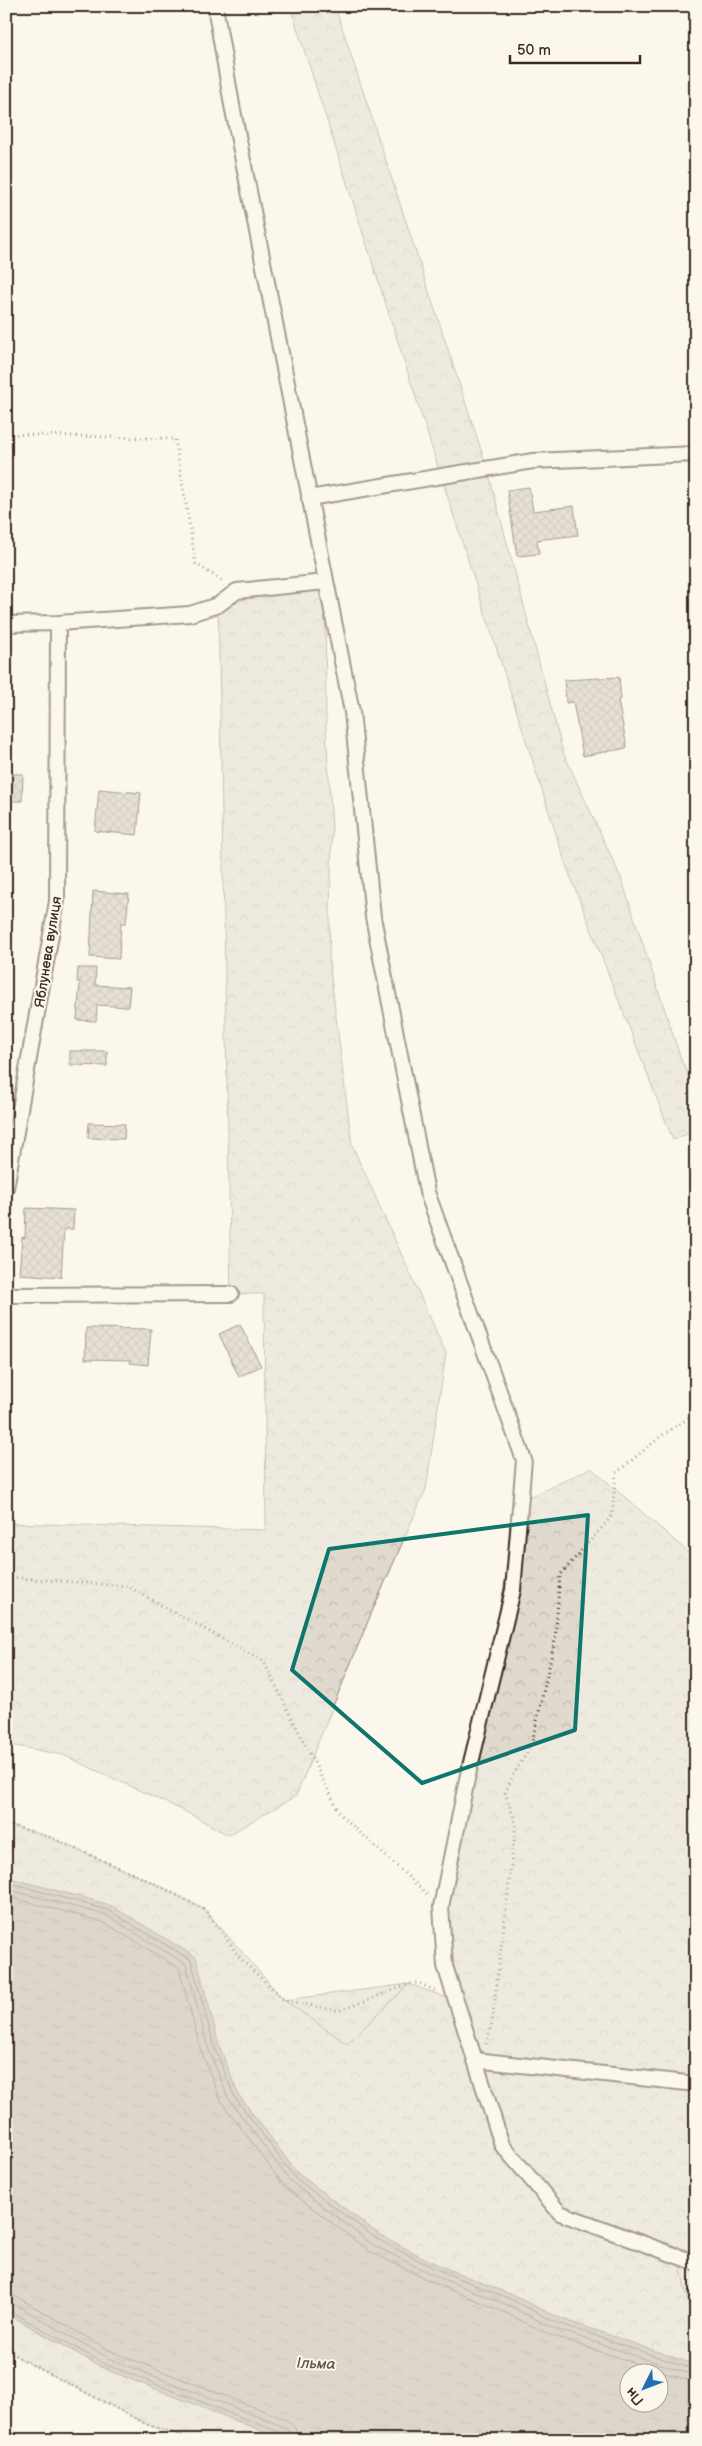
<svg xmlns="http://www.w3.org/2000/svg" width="702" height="2446" viewBox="0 0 702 2446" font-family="'Balsamiq Sans',sans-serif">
<defs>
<pattern id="grass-tufts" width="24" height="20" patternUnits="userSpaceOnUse" patternTransform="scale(1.25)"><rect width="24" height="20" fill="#dfd9ce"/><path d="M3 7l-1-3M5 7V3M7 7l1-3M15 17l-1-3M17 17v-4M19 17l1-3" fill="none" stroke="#c0bab0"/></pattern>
<pattern id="forest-crowns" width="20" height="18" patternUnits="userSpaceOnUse" patternTransform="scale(1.25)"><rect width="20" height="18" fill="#dfd9ce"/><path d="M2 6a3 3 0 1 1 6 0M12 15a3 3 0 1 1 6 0" fill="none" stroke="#c0bab0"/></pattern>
<pattern id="water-ripples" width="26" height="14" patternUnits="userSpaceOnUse" patternTransform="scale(1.25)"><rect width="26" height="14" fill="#b6aea2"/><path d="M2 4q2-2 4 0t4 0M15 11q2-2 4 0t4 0" fill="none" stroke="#958e83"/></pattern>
<pattern id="building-cross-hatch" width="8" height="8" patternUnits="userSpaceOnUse" patternTransform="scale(1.25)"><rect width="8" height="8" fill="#ccc4b9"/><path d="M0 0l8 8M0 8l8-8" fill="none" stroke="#a79f96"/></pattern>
</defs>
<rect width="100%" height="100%" fill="#fbf7ec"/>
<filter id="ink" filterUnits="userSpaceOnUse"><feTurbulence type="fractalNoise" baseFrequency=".02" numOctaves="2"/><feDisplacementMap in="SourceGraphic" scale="10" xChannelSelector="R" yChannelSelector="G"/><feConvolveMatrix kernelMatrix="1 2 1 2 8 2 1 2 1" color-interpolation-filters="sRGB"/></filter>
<g filter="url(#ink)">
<path fill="url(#grass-tufts)" stroke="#8d8276" d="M 409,1984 L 347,2044 L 284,2000 Z
M 678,2257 L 696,2263 L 696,2314 L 690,2311 Z
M 6,2313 L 105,2369 L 285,2440 L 195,2440 L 148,2425 L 23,2360 L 6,2350 Z"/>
<path fill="url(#forest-crowns)" stroke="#8d8276" d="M 290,6 L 335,6 L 487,468 L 563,752 L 621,878 L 682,1062 L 696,1088 L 696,1130 L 673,1140 L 566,865 Z
M 325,582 L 326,728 L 332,830 L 329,961 L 352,1145 L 446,1353 L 426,1489 L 371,1614 L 296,1796 L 228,1835 L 186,1812 L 63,1755 L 6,1744 L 6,1523 L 266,1530 L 264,1294 L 231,1294 L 218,605 L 237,591 Z
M 591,1468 L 696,1559 L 696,2263 L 678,2257 L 690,2311 L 696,2314 L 696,2365 L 557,2317 L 512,2295 L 438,2265 L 380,2235 L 297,2173 L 238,2094 L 219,2045 L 110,1905 L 6,1877 L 6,1824 L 47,1836 L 156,1884 L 205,1910 L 284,2000 L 347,2044 L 409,1984 L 456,2001 L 441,1907 L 521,1501 Z"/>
<path fill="url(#water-ripples)" stroke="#85796d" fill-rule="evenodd" d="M 6,1877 L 110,1905 L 196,1957 L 219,2045 L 238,2094 L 297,2173 L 380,2235 L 438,2265 L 512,2295 L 557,2317 L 696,2365 L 696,2440 L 285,2440 L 105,2369 L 6,2313 ZM 630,2374 L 660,2374 L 660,2404 L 630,2404 Z"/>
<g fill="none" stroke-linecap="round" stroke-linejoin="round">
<path stroke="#6c5f53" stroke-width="1" d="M 6,1882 L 108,1910 L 191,1960 L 214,2046 L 234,2096 L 294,2177 L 377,2239 L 436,2269 L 510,2299 L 555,2322 L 696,2370
M 6,1889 L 106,1915 L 186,1964 L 208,2048 L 228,2098 L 290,2181 L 373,2245 L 433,2275 L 508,2305 L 553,2328 L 696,2376
M 6,1896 L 103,1922 L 179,1968 L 201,2051 L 221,2101 L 285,2187 L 369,2251 L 430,2281 L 504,2312 L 550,2335 L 696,2383
M 6,2295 L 17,2297 L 113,2352 L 287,2420 L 295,2428 L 298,2440
M 6,2303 L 14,2304 L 110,2359 L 284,2427 L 289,2432 L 291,2440
M 6,2309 L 107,2365 L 281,2433 L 285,2440"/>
</g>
<path fill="url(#building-cross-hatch)" stroke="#3b2a1e" d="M 529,487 L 533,511 L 574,506 L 578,535 L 537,540 L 539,554 L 517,556 L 507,490 Z
M 619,677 L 621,699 L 618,700 L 627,748 L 583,756 L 573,702 L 566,703 L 564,680 Z
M 6,774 L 23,774 L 22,801 L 6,801 Z
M 99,789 L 141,793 L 137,835 L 95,831 Z
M 93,891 L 129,894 L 126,923 L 121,923 L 119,959 L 90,957 Z
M 78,968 L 96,968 L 95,985 L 130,987 L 128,1007 L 97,1005 L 96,1021 L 77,1020 L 80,982 L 77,982 Z
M 70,1051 L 107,1051 L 107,1066 L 70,1065 Z
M 89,1123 L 125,1124 L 124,1139 L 88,1138 Z
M 26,1208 L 74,1210 L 73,1229 L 64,1229 L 61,1277 L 19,1274 L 22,1237 L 25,1238 Z
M 240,1324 L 261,1366 L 239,1377 L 219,1334 Z
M 86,1328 L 151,1329 L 148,1365 L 130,1363 L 130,1360 L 85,1359 Z"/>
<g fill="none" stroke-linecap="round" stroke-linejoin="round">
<g stroke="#3b2a1e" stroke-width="18">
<path id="minor" d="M 215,6 L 232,105 L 352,712 L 373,917 L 427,1192 L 524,1460 L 513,1590 L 467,1779 L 441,1907 L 445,1966 L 502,2145 L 560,2213 L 696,2263
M 309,498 L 533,461 L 696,454
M 6,624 L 58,623 L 190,614 L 218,605 L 237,591 L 325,582
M 6,1188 L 57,901 L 58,623
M 6,1295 L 231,1294
M 475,2060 L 696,2084"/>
</g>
<path stroke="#3b2a1e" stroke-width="3" stroke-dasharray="1 4" stroke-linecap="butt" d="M 6,434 L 175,439 L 196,564 L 224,582
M 6,1577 L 127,1586 L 264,1662 L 340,1814 L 429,1896
M 6,1824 L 47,1836 L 156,1884 L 205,1910 L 241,1959 L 284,2000 L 339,2011 L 409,1984 L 419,1983 L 438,1992
M 486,2044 L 492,2023 L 516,1824 L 505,1793 L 514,1773 L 531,1747 L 555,1640 L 560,1575 L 612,1516 L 616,1473 L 664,1434 L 696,1413
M 6,2350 L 23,2360 L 148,2425 L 195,2440"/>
<use href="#minor" stroke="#fbf7ec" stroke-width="14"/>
</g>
</g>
<path d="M0 0H702V2446H0ZM 588,1515 L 575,1730 L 422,1783 L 292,1670 L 329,1549 Z" fill="#fbf7ec" fill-opacity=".55" fill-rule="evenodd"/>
<path fill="none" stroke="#0f766e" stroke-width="4" stroke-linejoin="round" d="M 588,1515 L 575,1730 L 422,1783 L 292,1670 L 329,1549 Z"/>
<g text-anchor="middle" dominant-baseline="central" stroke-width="4" stroke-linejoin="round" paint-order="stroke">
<g font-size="14" fill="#3b2a1e" stroke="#fbf7ec">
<text transform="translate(48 952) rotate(-81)">Яблунева вулиця</text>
</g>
<g font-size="15" font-style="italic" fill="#605246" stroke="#fbf7ec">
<text transform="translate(316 2364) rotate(2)">Ільма</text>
</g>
</g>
<rect width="702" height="2446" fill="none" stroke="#fbf7ec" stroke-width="25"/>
<rect x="12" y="12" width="677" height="2421" fill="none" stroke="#3b2a1e" stroke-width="2" filter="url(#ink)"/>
<g transform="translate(644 2388) rotate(228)"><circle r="24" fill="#fbf7ec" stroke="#aea59a"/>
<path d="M0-4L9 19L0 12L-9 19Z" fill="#1f6fb2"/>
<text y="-8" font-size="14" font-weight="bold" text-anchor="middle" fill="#3b2a1e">Пн</text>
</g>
<path d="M510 55v8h130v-8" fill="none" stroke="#3b2a1e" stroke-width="2.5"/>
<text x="517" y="55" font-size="15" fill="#3b2a1e" stroke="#fbf7ec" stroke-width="4" paint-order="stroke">50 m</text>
</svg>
